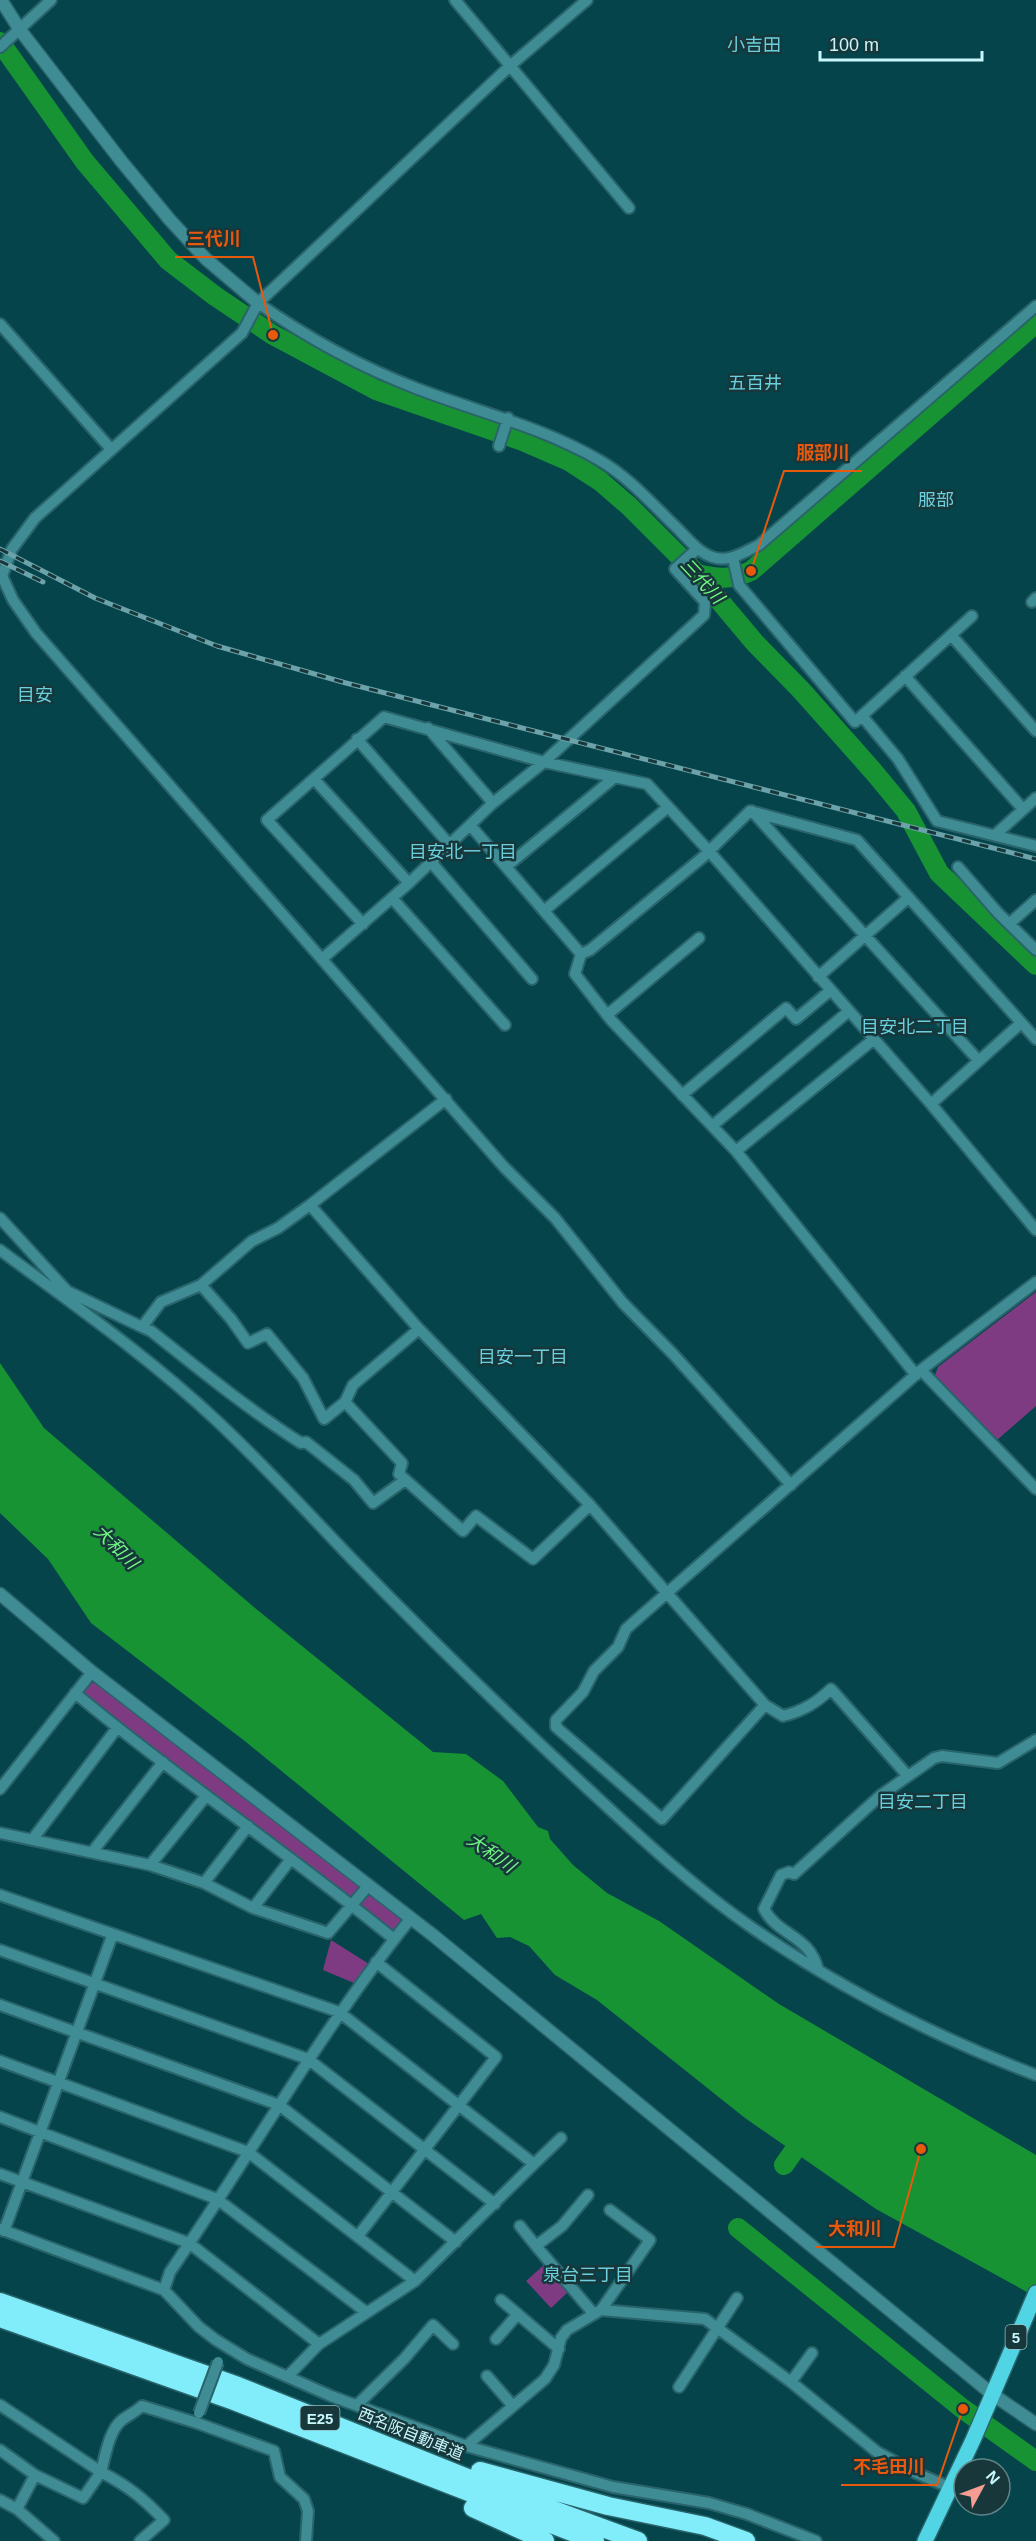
<svg xmlns="http://www.w3.org/2000/svg" width="1036" height="2541" viewBox="0 0 1036 2541" font-family="Helvetica,'Noto Sans JP',sans-serif">
<rect width="100%" height="100%" fill="#06444b"/>
<path fill="#7f3b82" d="M 1036,1292 L 1036,1406 L 997,1440 L 935,1375 L 938,1367 Z
M 92,1683 L 97,1683 L 358,1884 L 360,1889 L 352,1898 L 82,1694 Z
M 372,1894 L 401,1917 L 402,1921 L 394,1931 L 360,1904 L 368,1895 Z
M 331,1940 L 369,1964 L 354,1983 L 323,1970 Z
M 545,2264 L 568,2292 L 551,2308 L 526,2281 Z"/>
<path fill="#179334" d="M 0,1363 L 44,1428 L 255,1608 L 433,1752 L 466,1754 L 503,1781 L 538,1827 L 548,1831 L 550,1839 L 573,1865 L 607,1893 L 659,1921 L 779,2004 L 1036,2155 L 1036,2297 L 876,2209 L 745,2118 L 597,2000 L 555,1975 L 529,1946 L 510,1937 L 497,1938 L 481,1914 L 464,1920 L 246,1742 L 91,1623 L 48,1559 L 0,1513 Z"/>
<g fill="none" stroke-linecap="round" stroke-linejoin="round">
<path stroke="#179334" stroke-width="20" d="M 0,42 L 85,162 L 168,260 L 215,296 L 273,335 L 376,390 L 523,441 L 569,461 L 600,481 L 629,506 L 697,574 L 755,643 L 801,690 L 873,771 L 906,811 L 939,873 L 1036,965
M 697,574 C 717,579 732,580 751,571 L 1036,323
M 784,2165 L 808,2131
M 738,2228 L 963,2409 L 1036,2461"/>
<g stroke="#29646b" stroke-width="14">
<path id="minor" d="M 455,0 L 629,208
M 587,0 L 511,65 L 258,303 L 242,333 L 35,518 L 12,549 L 2,576 L 13,600 L 36,633 L 504,1167 L 555,1218 L 623,1303 L 673,1354 L 791,1485
M 0,47 L 51,0
M 258,303 C 307,338 361,367 418,389 C 479,412 542,427 599,460 C 629,477 653,505 677,528 C 688,539 698,552 712,557 C 729,563 744,552 759,545 L 1036,306
M 0,324 L 111,449
M 499,446 L 508,418
M 733,558 L 739,585 L 855,722 L 972,616
M 1032,602 L 1036,598
M 951,635 L 1036,731
M 905,676 L 1023,809
M 862,716 L 898,759 L 937,821 L 1036,846
M 428,728 L 493,803
M 357,739 L 449,844
M 314,779 L 409,883
M 752,811 L 979,1061
M 470,825 L 581,954
M 995,835 L 1036,798
M 431,862 L 532,979
M 507,866 L 615,777
M 958,867 L 998,913 L 1036,950
M 392,898 L 505,1025
M 545,910 L 667,808
M 363,924 L 267,820 L 384,717 L 544,762 L 647,784 L 708,850 L 931,1104 L 1036,1230
M 1009,924 L 1036,900
M 322,959 L 409,883 L 493,803 L 544,762 L 704,615 L 705,602 L 675,569 L 697,549
M 818,977 L 908,898
M 607,1015 L 699,938
M 682,1095 L 786,1008 L 796,1019 L 831,990
M 931,1104 L 1021,1023
M 712,1126 L 849,1011
M 736,1151 L 874,1039
M 310,1205 L 419,1329 L 590,1505 L 765,1705 L 783,1716 C 803,1711 816,1703 831,1689 L 907,1775
M 0,1218 L 67,1291 L 142,1327 L 161,1302 L 201,1285 L 252,1241 L 278,1228 L 310,1205 L 446,1099
M 0,1250 C 74,1305 149,1357 216,1420 C 263,1464 307,1512 352,1559 C 428,1637 507,1714 587,1788 C 640,1837 692,1886 751,1927 C 839,1988 936,2037 1036,2075
M 201,1285 L 231,1319 L 248,1343 L 267,1334 L 303,1378 L 324,1419 L 345,1402 L 353,1385 L 419,1329
M 142,1327 L 151,1331 C 200,1370 248,1409 301,1443 L 306,1442 L 354,1480 L 373,1503 L 405,1480
M 921,1370 L 1036,1489
M 916,1375 L 736,1151 L 611,1020 L 575,974 L 581,954 L 590,950 L 703,857 L 750,811 L 857,840 L 1036,1039
M 345,1402 L 402,1463 L 399,1474 L 463,1531 L 476,1516 L 533,1559 L 590,1505
M 75,1693 C 178,1779 290,1854 394,1939
M 765,1705 L 662,1819 L 556,1727 L 556,1720 L 583,1692 L 594,1671 L 618,1647 L 626,1629 L 921,1370 L 1036,1282
M 0,1789 L 92,1672
M 0,1833 L 150,1865 L 204,1883 L 253,1908 L 328,1933 L 369,1885
M 32,1840 L 117,1728
M 93,1851 L 163,1762
M 150,1865 L 206,1796
M 204,1883 L 248,1826
M 0,1895 L 339,2012 L 534,2164 L 415,2281 L 319,2344 L 288,2376
M 253,1908 L 291,1859
M 0,1950 L 308,2059 L 495,2204
M 818,1970 C 810,1935 778,1936 764,1909 L 781,1875 L 789,1872 L 794,1874 L 881,1795 L 934,1758 L 942,1756 L 998,1763 L 1036,1740
M 0,2005 L 279,2105 L 456,2242
M 0,2061 L 248,2152 L 415,2281
M 0,2117 L 217,2199 L 366,2312
M 534,2164 L 561,2138
M 0,2174 L 189,2243 L 319,2344
M 588,2195 L 562,2226 L 536,2246 L 593,2313
M 520,2226 L 536,2246
M 0,2229 L 164,2290 L 199,2327 L 216,2340 L 247,2359 L 331,2396 L 466,2446 L 613,2487 L 709,2503 L 747,2514 L 816,2541
M 4,2231 L 112,1936
M 358,2236 L 496,2057 L 376,1962
M 164,2290 L 170,2272 C 251,2154 321,2030 411,1918
M 501,2300 L 559,2349
M 601,2310 L 705,2319 L 791,2382 L 877,2452 L 914,2472 L 951,2488
M 496,2339 L 518,2314
M 487,2376 L 513,2406
M 791,2382 L 812,2353
M 679,2387 L 737,2298
M 0,2405 L 101,2472 L 83,2498 L 35,2475 L 0,2450
M 357,2405 L 404,2359 L 433,2325 L 453,2344
M 466,2446 L 545,2379 L 554,2365 L 561,2338 L 567,2330 L 601,2310 L 650,2240 L 610,2210
M 0,2500 L 17,2509 L 54,2541
M 17,2509 L 35,2475
M 140,2541 L 164,2520 C 143,2498 128,2486 101,2472 C 105,2457 109,2430 122,2420 C 129,2415 135,2412 142,2406 L 197,2423 L 274,2451 L 280,2477 L 304,2499 L 308,2511 L 306,2541"/>
</g>
<g stroke="#29646b" stroke-width="15">
<path id="tertiary" d="M 1,0 L 20,30 L 122,162 L 170,220 L 206,259 L 258,303
M 0,1594 L 92,1672 L 434,1936 L 992,2394 L 1036,2424"/>
</g>
<g stroke="#29646b" stroke-width="18">
<path id="primary" d="M 925,2541 L 973,2440 L 1036,2293"/>
</g>
<g stroke="#29646b" stroke-width="21">
<path id="motorway" d="M 0,2302 L 238,2386 L 478,2482 L 638,2541
M 0,2318 L 234,2401 L 595,2541
M 480,2471 L 608,2506 L 705,2526 L 746,2541
M 473,2508 L 545,2541"/>
</g>
<use href="#minor" stroke="#3f8c95" stroke-width="10"/>
<use href="#tertiary" stroke="#3f8c95" stroke-width="12"/>
<use href="#primary" stroke="#51d5e5" stroke-width="15"/>
<use href="#motorway" stroke="#81edfb" stroke-width="18"/>
<g stroke="#6ca2a9" stroke-width="5">
<path id="rail" d="M 0,549 L 95,598 L 217,646 L 346,683 L 1036,859
M 0,561 L 43,582"/>
</g>
<use href="#rail" stroke="#17373b" stroke-width="3" stroke-dasharray="9" stroke-linecap="butt"/>
<g stroke="#29646b" stroke-width="14" stroke-linecap="butt">
<path id="minor-bridge" d="M 199,2413 L 218,2362"/>
</g>
<use href="#minor-bridge" stroke="#3f8c95" stroke-width="10"/>
</g>
<g text-anchor="middle" dominant-baseline="central" stroke-width="5" stroke-linejoin="round" paint-order="stroke">
<g fill="#17373b" stroke="#92bdc2" stroke-width="1.5">
<rect x="1005.5" y="2325" width="21" height="24" rx="4.5"/>
<rect x="300.5" y="2406" width="39" height="24" rx="4.5"/>
</g>
<g font-size="15" font-weight="bold" fill="#c7f6fc">
<text x="1016" y="2337">5</text>
<text x="320" y="2418">E25</text>
</g>
<g font-size="16" fill="#c7f6fc" stroke="#17373b">
<text transform="translate(411 2434) rotate(22)">西名阪自動車道</text>
</g>
<g font-size="18" fill="#6ad0dd" stroke="#17373b">
<text x="754" y="45">小吉田</text>
<text x="755" y="383">五百井</text>
<text x="936" y="500">服部</text>
<text x="35" y="695">目安</text>
<text x="463" y="852">目安北一丁目</text>
<text x="915" y="1027">目安北二丁目</text>
<text x="523" y="1357">目安一丁目</text>
<text x="923" y="1802">目安二丁目</text>
<text x="588" y="2275">泉台三丁目</text>
</g>
<g font-size="18" font-style="italic" fill="#71f882" stroke="#17373b">
<text transform="translate(702 581) rotate(47)">三代川</text>
<text transform="translate(116 1547) rotate(45)">大和川</text>
<text transform="translate(491 1853) rotate(35)">大和川</text>
</g>
</g>
<path fill="none" stroke="#e8590c" stroke-width="2" d="M273 335L253 257H175M751 571L784 471H862M921 2149L894 2247H816M963 2409L937 2485H841"/>
<g fill="#e8590c" stroke="#17373b" stroke-width="2">
<circle cx="273" cy="335" r="6"/>
<circle cx="751" cy="571" r="6"/>
<circle cx="921" cy="2149" r="6"/>
<circle cx="963" cy="2409" r="6"/>
</g>
<g font-size="18" text-anchor="middle" font-weight="bold" fill="#e8590c" stroke="#17373b" stroke-width="5" stroke-linejoin="round" paint-order="stroke">
<text x="214" y="245">三代川</text>
<text x="823" y="459">服部川</text>
<text x="855" y="2235">大和川</text>
<text x="889" y="2473">不毛田川</text>
</g>
<g transform="translate(982 2487) rotate(49)"><circle r="28" fill="#17373b" stroke="#5d8388" stroke-width="1.5"/>
<path d="M0-4.5L10 22L0 15L-10 22Z" fill="#f59c93"/>
<text y="-9" font-size="16" font-weight="bold" text-anchor="middle" fill="#c7f6fc">N</text>
</g>
<path d="M820 51v9h162v-9" fill="none" stroke="#c7f6fc" stroke-width="3"/>
<text x="829" y="51" font-size="18" fill="#c7f6fc" stroke="#17373b" stroke-width="4.5" paint-order="stroke">100 m</text>
</svg>
